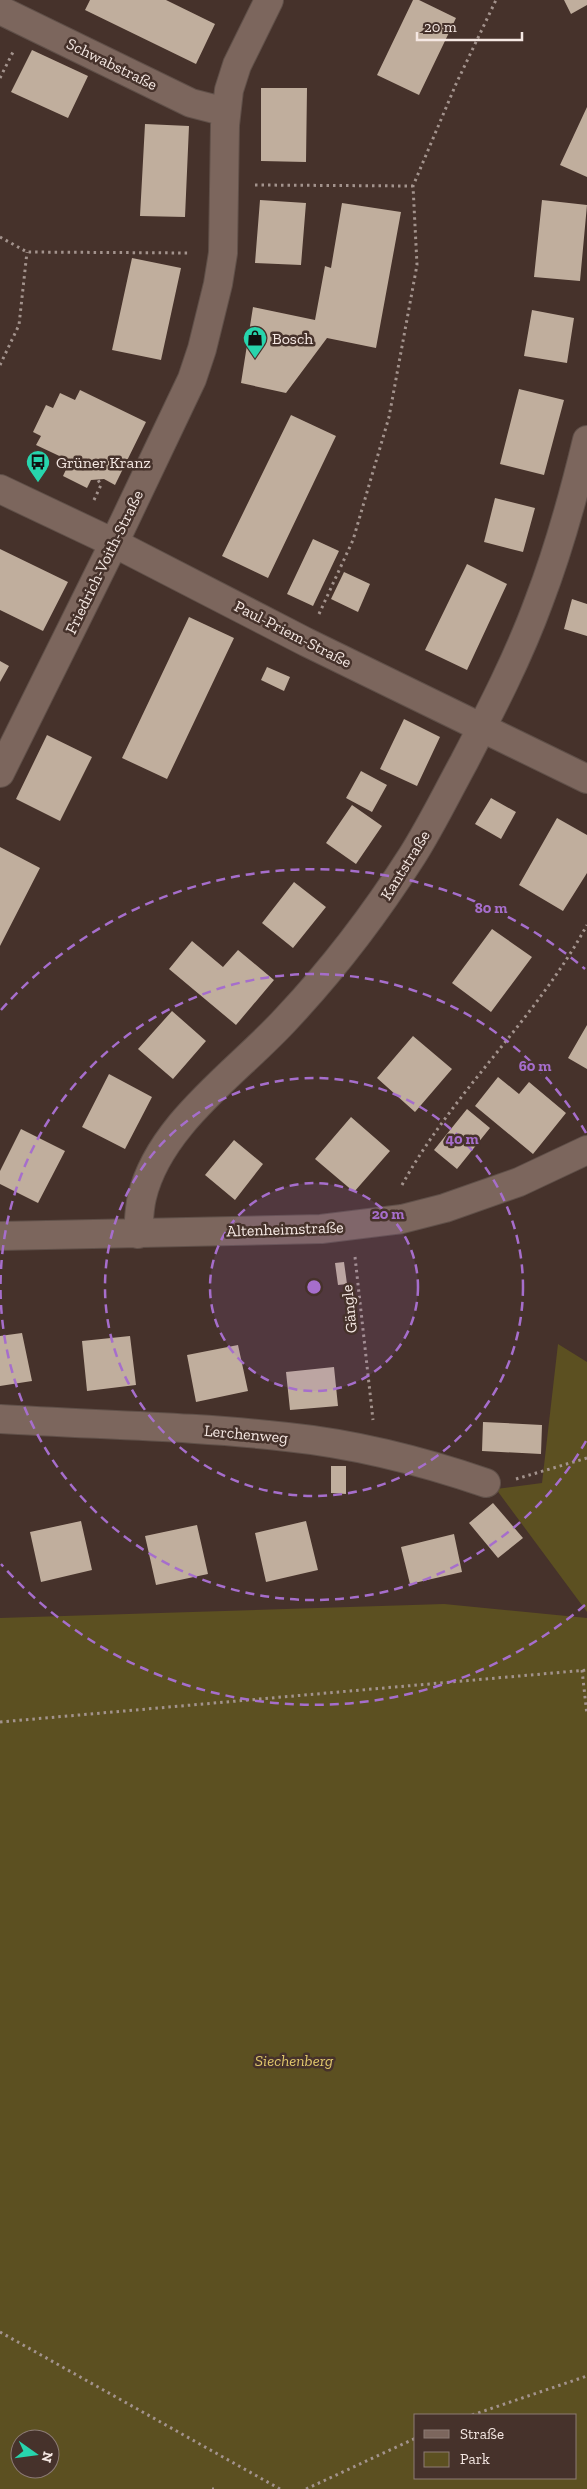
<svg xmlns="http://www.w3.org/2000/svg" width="587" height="2489" viewBox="0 0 587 2489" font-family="'Zilla Slab',serif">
<rect width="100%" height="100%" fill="#46322b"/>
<path fill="#5c5021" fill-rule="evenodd" d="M 558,1344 L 587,1362 L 587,1612 L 496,1489 L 542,1483 Z
M 444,1604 L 587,1618 L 587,2489 L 0,2489 L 0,1618 ZM 576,2415 L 576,2478 L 416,2478 L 416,2415 ZM 20,2439 L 50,2439 L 50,2469 L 20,2469 Z"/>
<path fill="#c0ae9d" d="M 90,0 L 166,0 L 215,24 L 196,64 L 85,10 Z
M 413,0 L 419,0 L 456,18 L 419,95 L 377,75 Z
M 564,0 L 587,0 L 587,5 L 571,14 Z
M 32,50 L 88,76 L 68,118 L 11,92 Z
M 261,88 L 307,88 L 306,162 L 261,161 Z
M 587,107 L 587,177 L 560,165 Z
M 145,124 L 189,126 L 185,217 L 140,216 Z
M 260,200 L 306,203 L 301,265 L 255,263 Z
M 542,200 L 587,205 L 580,281 L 534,277 Z
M 342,203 L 401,212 L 376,348 L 327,338 L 286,393 L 241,383 L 253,307 L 315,320 L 325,266 L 331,268 Z
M 132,258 L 181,268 L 161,360 L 112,350 Z
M 532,310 L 574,318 L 567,363 L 524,356 Z
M 519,389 L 564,400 L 544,475 L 500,464 Z
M 80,390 L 146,422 L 115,485 L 104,479 L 91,480 L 87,488 L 63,476 L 70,461 L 36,445 L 41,436 L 33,432 L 46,405 L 53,408 L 60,393 L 75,400 Z
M 291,415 L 336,436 L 268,578 L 222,556 Z
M 495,498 L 535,508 L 523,552 L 484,542 Z
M 313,539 L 339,551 L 313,606 L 287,594 Z
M 0,549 L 68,582 L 43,631 L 0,610 Z
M 467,564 L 507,584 L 467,670 L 425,650 Z
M 344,572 L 370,584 L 358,612 L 331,599 Z
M 572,599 L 587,604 L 587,636 L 564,629 Z
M 189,617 L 234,638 L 167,779 L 122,758 Z
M 0,661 L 9,666 L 0,682 Z
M 267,667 L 290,677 L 284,691 L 261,680 Z
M 404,719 L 440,737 L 417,786 L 380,769 Z
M 47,735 L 92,757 L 60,821 L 16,799 Z
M 361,771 L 387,785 L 372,812 L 346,798 Z
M 491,798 L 516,812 L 501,839 L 475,824 Z
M 352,805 L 382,826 L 356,864 L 326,843 Z
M 557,818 L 587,835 L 587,873 L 563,911 L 519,885 Z
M 0,847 L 40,868 L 0,946 Z
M 294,882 L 326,907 L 293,948 L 262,923 Z
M 492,929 L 532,957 L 491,1012 L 452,983 Z
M 192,941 L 223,967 L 238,950 L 274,980 L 236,1025 L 169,969 Z
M 172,1011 L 206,1041 L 173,1079 L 138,1049 Z
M 587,1025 L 587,1069 L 568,1058 Z
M 413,1036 L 452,1069 L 415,1112 L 377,1078 Z
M 109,1074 L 152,1097 L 125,1149 L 82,1127 Z
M 498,1077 L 519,1094 L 529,1082 L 566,1113 L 533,1154 L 475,1106 Z
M 467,1109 L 490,1128 L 457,1169 L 434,1150 Z
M 351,1117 L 390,1151 L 354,1192 L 315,1159 Z
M 21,1129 L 65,1151 L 38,1203 L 0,1184 L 0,1171 Z
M 234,1140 L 263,1164 L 235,1200 L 205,1175 Z
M 344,1262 L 347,1284 L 338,1285 L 335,1263 Z
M 22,1333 L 32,1381 L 0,1386 L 0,1336 Z
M 130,1336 L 136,1385 L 87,1391 L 82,1341 Z
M 238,1345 L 248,1391 L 196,1402 L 187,1355 Z
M 334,1367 L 338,1406 L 290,1410 L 286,1372 Z
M 483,1422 L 542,1425 L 541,1454 L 482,1451 Z
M 331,1466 L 346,1466 L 346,1494 L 331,1493 Z
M 493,1503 L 523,1538 L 498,1558 L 469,1523 Z
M 81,1521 L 92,1570 L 41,1582 L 30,1532 Z
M 306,1521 L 318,1570 L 266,1582 L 255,1533 Z
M 197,1525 L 208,1574 L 156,1585 L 145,1536 Z
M 454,1534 L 462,1572 L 410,1584 L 401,1547 Z"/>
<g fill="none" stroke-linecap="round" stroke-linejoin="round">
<g stroke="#605049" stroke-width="30">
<path id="street" d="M 0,10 L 191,103 L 226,112
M 0,489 L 114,543 L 306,642 L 587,779
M 0,773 L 114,543 L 192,379 L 202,349 L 218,284 L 223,253 L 225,125 L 229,90 L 237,65 L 269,0
M 138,1234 C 139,1222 139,1209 142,1197 C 159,1124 239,1071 287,1018 C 334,968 375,914 412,856 C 431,826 447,793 464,762 C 491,710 519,656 539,601 C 559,549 574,494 587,440
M 0,1236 L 321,1229 L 402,1219 L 445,1208 L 519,1182 L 587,1150
M 0,1419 C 96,1425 192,1426 287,1437 C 355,1444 422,1461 486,1483"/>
</g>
<path stroke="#a3938d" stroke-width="3" stroke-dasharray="2.5 4" stroke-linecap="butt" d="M 0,78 L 13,52
M 255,185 L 413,186
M 0,237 L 27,252 L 191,253
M 0,365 L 19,325 L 27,252
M 94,500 L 101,485 L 98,480
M 319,614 L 353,540 L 389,417 L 417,265 L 413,186 L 456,84 L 496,0
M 402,1185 C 453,1092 536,1019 587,925
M 355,1257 L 373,1420
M 516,1479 L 587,1458
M 582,1670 L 587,1715
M 0,1722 L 587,1670
M 0,2332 L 280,2489
M 472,2415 L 587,2376
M 212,2489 L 214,2489
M 306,2489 L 416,2438"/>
<use href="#street" stroke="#7c665d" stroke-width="28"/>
</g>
<circle cx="314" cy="1287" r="104" fill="#a66ecc" fill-opacity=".12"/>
<g fill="none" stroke="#a66ecc" stroke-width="2.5" stroke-dasharray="9 6">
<circle cx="314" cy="1287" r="104"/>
<circle cx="314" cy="1287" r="209"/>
<path d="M586 1441A313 313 0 1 1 586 1133"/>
<path d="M585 1605A418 418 0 0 1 1 1564M1 1010A418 418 0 0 1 585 969"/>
</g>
<defs>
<g id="shop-pin" transform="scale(1.25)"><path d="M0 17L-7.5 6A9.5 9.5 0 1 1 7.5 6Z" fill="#27d5ad" stroke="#46322b"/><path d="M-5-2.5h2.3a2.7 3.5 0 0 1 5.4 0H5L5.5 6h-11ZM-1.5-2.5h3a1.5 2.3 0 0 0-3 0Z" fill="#111"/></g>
<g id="bus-pin" transform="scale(1.25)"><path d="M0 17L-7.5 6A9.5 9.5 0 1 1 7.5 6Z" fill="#27d5ad" stroke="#46322b"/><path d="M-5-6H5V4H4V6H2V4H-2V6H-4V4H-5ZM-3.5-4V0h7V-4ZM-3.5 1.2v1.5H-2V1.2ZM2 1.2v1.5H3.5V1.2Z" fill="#111"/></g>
</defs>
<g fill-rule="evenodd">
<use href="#shop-pin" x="255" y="338"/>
<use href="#bus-pin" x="38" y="462"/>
</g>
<g text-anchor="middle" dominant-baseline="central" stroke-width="5" stroke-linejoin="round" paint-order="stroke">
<g font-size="16" fill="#f5e8e3" stroke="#46322b">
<text transform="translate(112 64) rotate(26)">Schwabstraße</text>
<text transform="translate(104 562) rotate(-64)">Friedrich-Voith-Straße</text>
<text transform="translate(293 634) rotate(27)">Paul-Priem-Straße</text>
<text transform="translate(405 865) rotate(-58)">Kantstraße</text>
<text transform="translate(285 1229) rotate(-2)">Altenheimstraße</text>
<text transform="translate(349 1309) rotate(-96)">Gängle</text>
<text transform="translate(246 1434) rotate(5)">Lerchenweg</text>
</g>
<g font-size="16" fill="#f5e8e3" stroke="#46322b" text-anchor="start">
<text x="272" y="338">Bosch</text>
<text x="56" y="462">Grüner Kranz</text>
</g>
<g font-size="16" font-style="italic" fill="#e0c76c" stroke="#46322b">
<text x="294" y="2060">Siechenberg</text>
</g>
</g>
<circle cx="314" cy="1287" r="8" fill="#a66ecc" stroke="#46322b" stroke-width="2.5"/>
<g font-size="15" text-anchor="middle" font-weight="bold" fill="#a66ecc" stroke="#46322b" stroke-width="5" stroke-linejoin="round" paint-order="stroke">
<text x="491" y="913">80 m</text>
<text x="535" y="1071">60 m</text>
<text x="462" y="1144">40 m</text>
<text x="388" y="1219">20 m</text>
</g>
<rect x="414" y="2414" width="162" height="65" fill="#46322b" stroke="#8c7b75"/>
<rect x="424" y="2430" width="25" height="8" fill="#7c665d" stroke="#8c7b75"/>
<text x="460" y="2439" font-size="15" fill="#f5e8e3">Straße</text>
<rect x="424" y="2452" width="25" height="15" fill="#5c5021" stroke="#8c7b75"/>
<text x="460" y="2464" font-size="15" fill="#f5e8e3">Park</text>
<g transform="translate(35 2454) rotate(104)"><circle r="24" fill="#46322b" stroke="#8c7b75"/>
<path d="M0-4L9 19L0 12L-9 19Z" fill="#27d5ad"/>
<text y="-8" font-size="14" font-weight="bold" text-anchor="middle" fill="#f5e8e3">N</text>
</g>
<path d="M417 32v8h105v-8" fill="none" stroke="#f5e8e3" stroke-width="2.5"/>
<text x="424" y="32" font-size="15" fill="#f5e8e3" stroke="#46322b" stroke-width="4" paint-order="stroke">20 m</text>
</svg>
